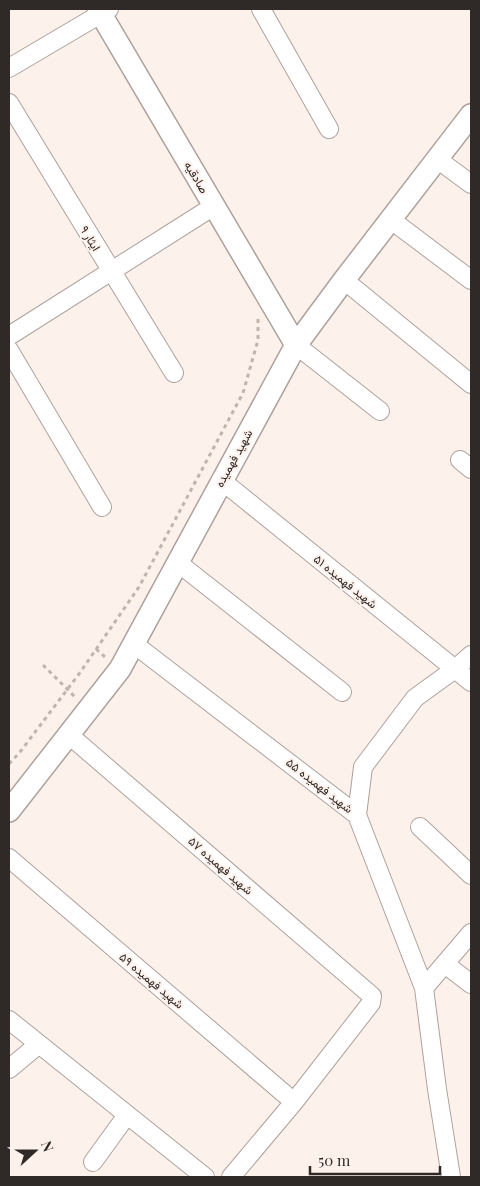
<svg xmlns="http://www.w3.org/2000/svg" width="480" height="1186" viewBox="0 0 480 1186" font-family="'Playfair Display',Vazirmatn,serif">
<rect width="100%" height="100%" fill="#fdf1ec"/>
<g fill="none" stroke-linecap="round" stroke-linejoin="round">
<g stroke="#ada19d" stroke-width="20">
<path id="minor" d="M 261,9 L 329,129
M 9,68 L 109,9
M 9,103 L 174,373
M 437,159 L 471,184
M 390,219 L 471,280
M 344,280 L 471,384
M 9,336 L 214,206
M 296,345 L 380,411
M 9,350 L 102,507
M 460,460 L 471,469
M 221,480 L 471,682
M 177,562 L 342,692
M 134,644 L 357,815 L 424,988 L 437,1089 L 451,1177
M 68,734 L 372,996 L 371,1003 L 294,1102 L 231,1177
M 357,815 L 363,767 L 415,698 L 455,669 L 471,655
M 420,827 L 471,875
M 9,858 L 294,1102
M 445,964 L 471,984
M 424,988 L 471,933
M 9,1020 L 205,1177
M 9,1069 L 39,1044
M 93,1162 L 127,1115"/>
</g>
<g stroke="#ada19d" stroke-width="24">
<path id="tertiary" d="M 98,9 L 296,345
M 9,811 L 120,669 L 296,345 L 344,280 L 471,115"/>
</g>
<path stroke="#beb4b0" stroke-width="3" stroke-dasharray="4 4" stroke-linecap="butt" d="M 96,649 L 105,657
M 43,665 L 75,697
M 9,764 L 20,752 L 79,674 L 139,587 L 243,393 L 258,340 L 258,318"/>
<use href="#minor" stroke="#fff" stroke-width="18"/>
<use href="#tertiary" stroke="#fff" stroke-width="21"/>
</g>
<g text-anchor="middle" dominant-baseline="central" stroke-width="4" stroke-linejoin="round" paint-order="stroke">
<g font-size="12" fill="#2f2a28" stroke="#fdf1ec">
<text transform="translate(197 177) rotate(59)">صادقیه</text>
<text transform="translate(91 238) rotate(59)">ایثار ۹</text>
<text transform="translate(233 458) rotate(-61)">شهید فهمیده</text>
<text transform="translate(346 581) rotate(39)">شهید فهمیده ۵۱</text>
<text transform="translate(320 785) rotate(38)">شهید فهمیده ۵۵</text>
<text transform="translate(221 865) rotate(41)">شهید فهمیده ۵۷</text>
<text transform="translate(152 980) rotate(40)">شهید فهمیده ۵۹</text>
</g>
</g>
<rect width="480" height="1186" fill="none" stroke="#2f2a28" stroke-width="20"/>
<g transform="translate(35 1151) rotate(69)" stroke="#fdf1ec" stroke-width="4" paint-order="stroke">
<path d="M0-4L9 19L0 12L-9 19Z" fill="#2f2a28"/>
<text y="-8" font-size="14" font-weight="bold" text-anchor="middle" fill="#2f2a28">N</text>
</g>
<path d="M310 1166v8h130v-8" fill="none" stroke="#2f2a28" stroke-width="2.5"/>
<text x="318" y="1166" font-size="15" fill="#2f2a28" stroke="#fdf1ec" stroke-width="4" paint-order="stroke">50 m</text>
</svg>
